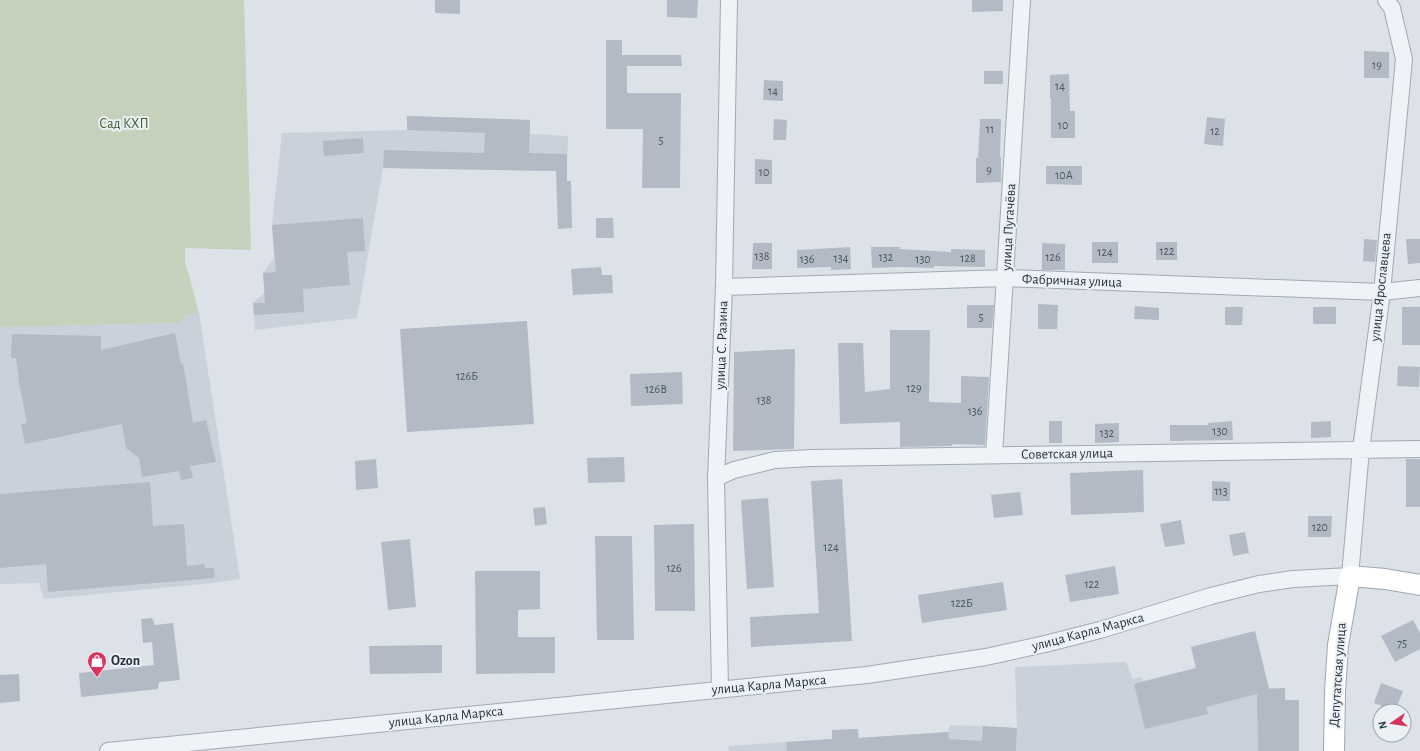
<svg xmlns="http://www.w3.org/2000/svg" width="1420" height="751" viewBox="0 0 1420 751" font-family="'Alegreya Sans',sans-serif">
<rect width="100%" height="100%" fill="#dce2e8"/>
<path fill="#c9d1da" d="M 407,116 L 530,120 L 530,134 L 568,136 L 567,171 L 383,168 L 357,318 L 255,330 L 253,303 L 265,292 L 263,273 L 274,258 L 272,225 L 282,133 L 407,130 Z
M 199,313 L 240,579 L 213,583 L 44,599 L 39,583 L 0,584 L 0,327 L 181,323 L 185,315 Z
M 1255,631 L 1269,688 L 1285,688 L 1285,700 L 1299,751 L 729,751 L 728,746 L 832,739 L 832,730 L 858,729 L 859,738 L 948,732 L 950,725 L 1017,728 L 1015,667 L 1126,662 L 1133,679 L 1142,677 L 1143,681 L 1196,668 L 1191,647 L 1213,641 L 1215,646 L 1233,641 L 1232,637 Z"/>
<path fill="#c4d2bc" d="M 0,0 L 244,0 L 251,250 L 185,248 L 185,261 L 199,313 L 185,315 L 181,323 L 0,327 Z"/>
<path fill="#b2bbc5" d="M 435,0 L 460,0 L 460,14 L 435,13 Z
M 667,0 L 698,0 L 697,18 L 667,17 Z
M 972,0 L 1003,0 L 1003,11 L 972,12 Z
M 606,40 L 622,40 L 622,55 L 681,55 L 682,66 L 627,66 L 627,93 L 681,93 L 680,188 L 642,188 L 643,129 L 606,129 Z
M 1364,51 L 1389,52 L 1389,78 L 1364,78 Z
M 984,71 L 1003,71 L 1003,84 L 984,84 Z
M 1069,74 L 1070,111 L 1075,111 L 1075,138 L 1051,138 L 1051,98 L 1050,98 L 1050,75 Z
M 764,80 L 783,81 L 783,101 L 763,100 Z
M 407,116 L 530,120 L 529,153 L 567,154 L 567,181 L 571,181 L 572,228 L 558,229 L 556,171 L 383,168 L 384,150 L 484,153 L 485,133 L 407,130 Z
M 1207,117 L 1225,119 L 1223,146 L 1204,144 Z
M 774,119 L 787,120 L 786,140 L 773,140 Z
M 980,119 L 1001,119 L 1000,157 L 1001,157 L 1001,182 L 976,183 L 976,158 L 978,158 Z
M 363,138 L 364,153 L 324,156 L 323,141 Z
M 755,159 L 772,160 L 772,184 L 755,184 Z
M 1046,166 L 1082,166 L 1082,185 L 1046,184 Z
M 363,218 L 365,251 L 347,252 L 350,285 L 303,289 L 304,312 L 254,315 L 253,303 L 265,303 L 263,273 L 276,272 L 272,225 Z
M 596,218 L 613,218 L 614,238 L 596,238 Z
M 1364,239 L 1377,240 L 1375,262 L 1363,261 Z
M 1406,239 L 1420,239 L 1420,263 L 1408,264 Z
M 1092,242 L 1118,242 L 1118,263 L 1092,263 Z
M 1156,242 L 1177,242 L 1177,260 L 1156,260 Z
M 753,243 L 772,243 L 772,269 L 752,269 Z
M 1042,243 L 1065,244 L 1065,270 L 1042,270 Z
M 850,247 L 851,269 L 831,270 L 831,267 L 797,268 L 797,250 Z
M 871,247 L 900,247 L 900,249 L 951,252 L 951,249 L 985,250 L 985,267 L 934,266 L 934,268 L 900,267 L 872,268 Z
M 601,267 L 602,275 L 612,275 L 613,293 L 573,295 L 571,269 Z
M 1038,304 L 1058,305 L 1057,329 L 1038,329 Z
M 967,305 L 994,305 L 992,328 L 967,328 Z
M 1135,306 L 1159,308 L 1159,320 L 1134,319 Z
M 1225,307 L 1243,307 L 1242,325 L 1225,325 Z
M 1313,307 L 1336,307 L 1336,324 L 1313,324 Z
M 1402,307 L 1420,307 L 1420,345 L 1402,345 Z
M 527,321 L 534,424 L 407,432 L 400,329 Z
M 890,330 L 930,330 L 929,402 L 961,403 L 961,376 L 989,377 L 985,445 L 952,444 L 952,446 L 900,447 L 900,422 L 840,424 L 838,343 L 863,343 L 865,392 L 890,389 Z
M 175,333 L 181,364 L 183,363 L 193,423 L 206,420 L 216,462 L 190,466 L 193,478 L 181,480 L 179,471 L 142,477 L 139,458 L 126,448 L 122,424 L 25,444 L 21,424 L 27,423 L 19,383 L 16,358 L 11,358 L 12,334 L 101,336 L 101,350 Z
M 795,349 L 794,449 L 733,451 L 734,352 Z
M 1398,366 L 1420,367 L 1419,387 L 1397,386 Z
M 682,372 L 683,404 L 631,406 L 630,374 Z
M 1049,421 L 1062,421 L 1062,443 L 1049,443 Z
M 1232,421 L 1233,440 L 1170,441 L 1170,425 L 1208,425 L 1208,423 Z
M 1331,421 L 1331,437 L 1311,438 L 1311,422 Z
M 1119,423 L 1119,442 L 1095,443 L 1095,424 Z
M 624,457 L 625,482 L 588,483 L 587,458 Z
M 376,459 L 378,488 L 356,490 L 355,461 Z
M 1406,459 L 1420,459 L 1420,507 L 1406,507 Z
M 1143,470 L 1144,512 L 1071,515 L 1070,473 Z
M 842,479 L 852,641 L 751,647 L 750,617 L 819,613 L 811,481 Z
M 1212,481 L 1230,482 L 1230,501 L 1212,501 Z
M 150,482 L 153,526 L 184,524 L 187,566 L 204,564 L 205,568 L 214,568 L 215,578 L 48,592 L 46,564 L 0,568 L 0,494 Z
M 1020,492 L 1023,515 L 994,518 L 991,495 Z
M 768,498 L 774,587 L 747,589 L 741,500 Z
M 545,507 L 547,524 L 535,526 L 533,508 Z
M 1308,516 L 1332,516 L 1331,537 L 1308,537 Z
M 1181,520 L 1185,544 L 1165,547 L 1160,524 Z
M 694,524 L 695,611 L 655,611 L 654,525 Z
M 1245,532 L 1249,553 L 1233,556 L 1229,535 Z
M 595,536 L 632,536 L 634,640 L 597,640 Z
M 410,539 L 416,607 L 388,610 L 381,542 Z
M 1115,566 L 1119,594 L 1070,602 L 1065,575 Z
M 475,571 L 540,571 L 540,609 L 518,610 L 518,637 L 555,637 L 555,673 L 476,674 Z
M 1003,582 L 1007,610 L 922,623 L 918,595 Z
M 152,618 L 155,625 L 173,623 L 180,680 L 159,682 L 158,689 L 81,697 L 79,673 L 154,665 L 152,642 L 143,643 L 141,619 Z
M 1413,620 L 1420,633 L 1420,649 L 1395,662 L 1381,636 Z
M 1255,631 L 1269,689 L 1285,688 L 1285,700 L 1299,700 L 1299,751 L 1258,751 L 1257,694 L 1206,707 L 1208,714 L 1145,729 L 1134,684 L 1196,668 L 1191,647 Z
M 442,645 L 442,673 L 370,674 L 369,646 Z
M 19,674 L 20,701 L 0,703 L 0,675 Z
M 1381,683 L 1403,691 L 1395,711 L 1374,703 Z
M 983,726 L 1017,728 L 1016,751 L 787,751 L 786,742 L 832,739 L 832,730 L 858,729 L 858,738 L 948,732 L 949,739 L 982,741 Z"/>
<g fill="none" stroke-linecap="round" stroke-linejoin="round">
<g stroke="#a1a9b2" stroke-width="18">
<path id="minor" d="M 724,287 L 1006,278 L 1382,292 L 1420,288
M 994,455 L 1022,0
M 716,478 L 734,470 L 775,460 L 812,458 L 1420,449
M 720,689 L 716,478 L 724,287 L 729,0
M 108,751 L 867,675 L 986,657 L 1045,644 L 1100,630 L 1211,596 L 1259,584 L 1293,579 L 1350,576 L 1361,449 L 1382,292 L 1404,59 L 1392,8 L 1386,0"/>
</g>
<g stroke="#9aa7b4" stroke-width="22">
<path id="major" d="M 1334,751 L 1335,692 L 1338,645 L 1350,576 L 1385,579 L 1420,585"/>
</g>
<use href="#minor" stroke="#eff2f6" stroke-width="16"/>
<use href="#major" stroke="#fff" stroke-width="20"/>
</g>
<defs>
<g id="shop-pin" transform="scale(1)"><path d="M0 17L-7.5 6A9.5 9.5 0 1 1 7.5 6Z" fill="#db325e" stroke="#ebf0f5"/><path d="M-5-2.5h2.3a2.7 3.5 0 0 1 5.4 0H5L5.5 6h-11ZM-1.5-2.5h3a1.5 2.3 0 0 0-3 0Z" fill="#fff"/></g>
</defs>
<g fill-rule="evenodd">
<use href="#shop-pin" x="97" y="661"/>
</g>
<g text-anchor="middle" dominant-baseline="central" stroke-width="4" stroke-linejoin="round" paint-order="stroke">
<g font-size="12" fill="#485460">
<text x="1377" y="65">19</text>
<text x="1060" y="86">14</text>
<text x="773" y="91">14</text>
<text x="1063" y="125">10</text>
<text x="990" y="129">11</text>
<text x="1215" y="131">12</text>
<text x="661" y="140">5</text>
<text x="989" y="170">9</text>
<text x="764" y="172">10</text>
<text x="1064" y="175">10А</text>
<text x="1167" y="251">122</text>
<text x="1105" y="252">124</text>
<text x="762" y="256">138</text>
<text x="886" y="257">132</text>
<text x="1053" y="257">126</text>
<text x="841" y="258">134</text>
<text x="968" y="258">128</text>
<text x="807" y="259">136</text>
<text x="923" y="259">130</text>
<text x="981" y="317">5</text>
<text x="467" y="376">126Б</text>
<text x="914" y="388">129</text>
<text x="656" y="389">126В</text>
<text x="764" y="400">138</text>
<text x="975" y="411">136</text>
<text x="1220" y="431">130</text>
<text x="1107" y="433">132</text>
<text x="1221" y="491">113</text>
<text x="1320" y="527">120</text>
<text x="831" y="547">124</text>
<text x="674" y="568">126</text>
<text x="1092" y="584">122</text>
<text x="962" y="603">122Б</text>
<text x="1402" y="643">75</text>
</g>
<g font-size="14" fill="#3d5c30" stroke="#ebf0f5">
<text x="124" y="124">Сад КХП</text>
</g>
<g font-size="14" fill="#24313f" stroke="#ebf0f5">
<text transform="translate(1009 227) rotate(-87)">улица Пугачёва</text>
<text transform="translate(1072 281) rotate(2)">Фабричная улица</text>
<text transform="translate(1381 287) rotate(-84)">улица Ярославцева</text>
<text transform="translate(722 345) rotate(-88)">улица С. Разина</text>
<text transform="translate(1067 454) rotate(-1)">Советская улица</text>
<text transform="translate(1088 632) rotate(-15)">улица Карла Маркса</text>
<text transform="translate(1338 675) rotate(-86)">Депутатская улица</text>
<text transform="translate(769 685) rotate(-5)">улица Карла Маркса</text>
<text transform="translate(446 717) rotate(-6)">улица Карла Маркса</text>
</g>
<g font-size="14" font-weight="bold" fill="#24313f" stroke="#ebf0f5" text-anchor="start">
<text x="111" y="661">Ozon</text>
</g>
</g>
<g transform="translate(1392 723) rotate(257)"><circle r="19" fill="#ebf0f5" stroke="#9ba4ac"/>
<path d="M0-3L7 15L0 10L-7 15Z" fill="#db325e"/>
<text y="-6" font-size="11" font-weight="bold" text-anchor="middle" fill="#24313f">N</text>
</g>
</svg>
